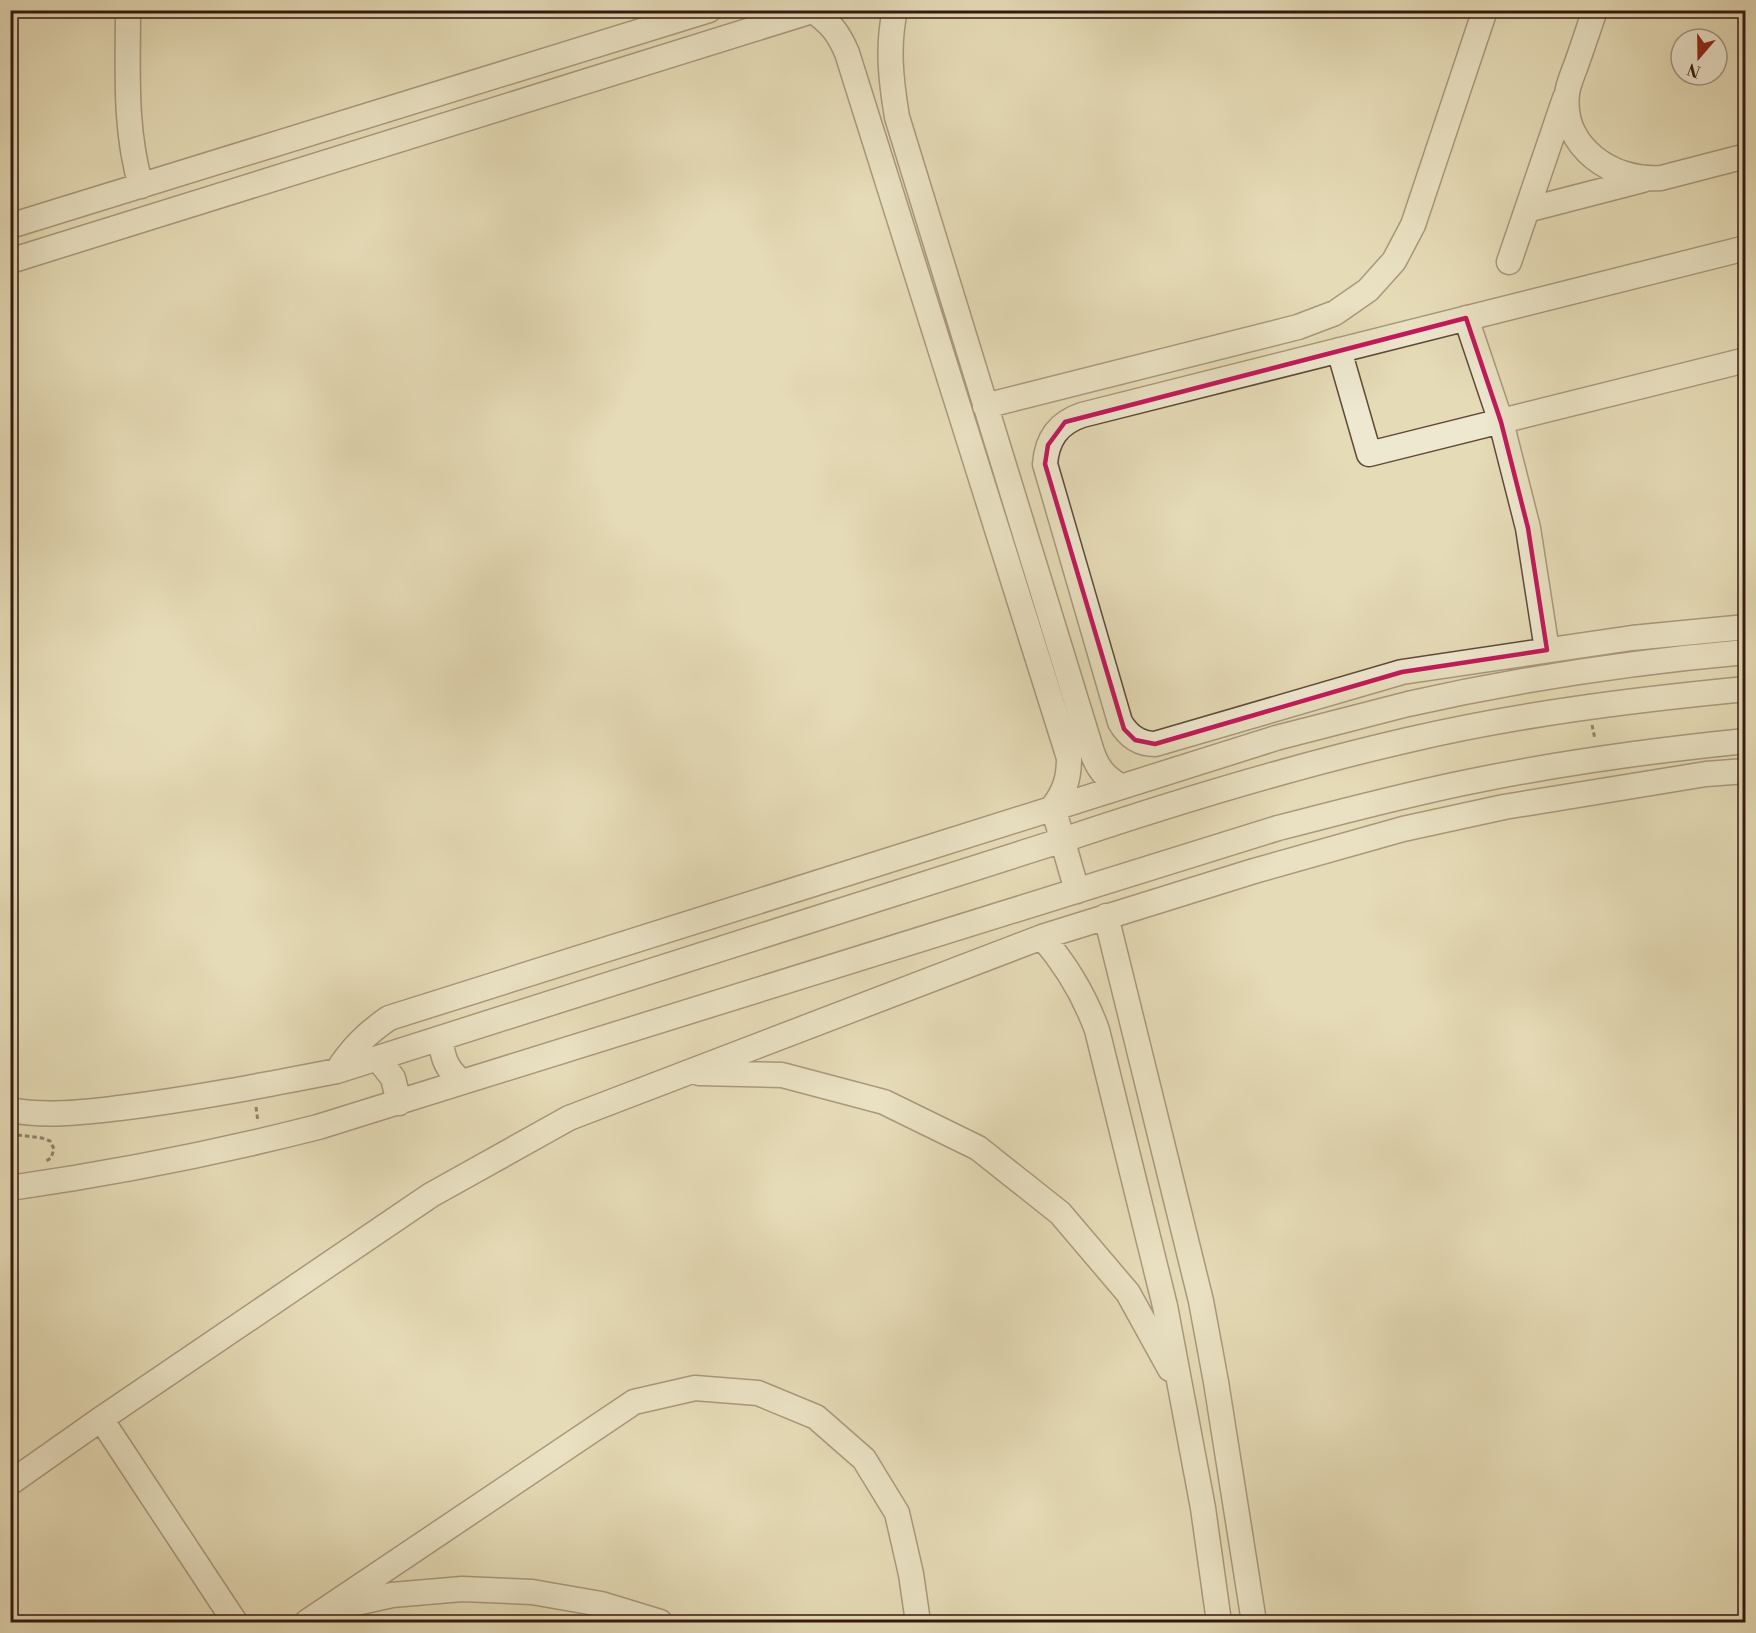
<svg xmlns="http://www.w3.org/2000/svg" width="1756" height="1633" viewBox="0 0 1756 1633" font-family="'Libre Bodoni',serif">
<rect width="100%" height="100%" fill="#e5dbb7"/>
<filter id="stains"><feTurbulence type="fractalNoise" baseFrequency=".00333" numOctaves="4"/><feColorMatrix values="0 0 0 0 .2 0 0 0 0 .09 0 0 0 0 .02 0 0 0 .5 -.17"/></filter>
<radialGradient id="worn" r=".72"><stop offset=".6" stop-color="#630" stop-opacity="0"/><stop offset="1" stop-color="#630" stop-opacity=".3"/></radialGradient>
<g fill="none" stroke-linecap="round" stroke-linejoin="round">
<g stroke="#604938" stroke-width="27">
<path id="minor" d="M 128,10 C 128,69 124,129 141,186
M 895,10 C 887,47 891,81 897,117 L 1092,752 C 1098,769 1105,777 1120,786
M 1595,10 C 1588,30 1582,49 1575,68 C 1572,76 1568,85 1567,94 C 1561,147 1613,182 1661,178 L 1746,156
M 813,11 C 831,23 839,34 847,53 L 1069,758 C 1069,778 1065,791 1053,807 L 1077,891
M 1527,210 L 1643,180
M 10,226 L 709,10
M 1746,248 L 1082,415 C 1058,423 1047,439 1045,464 L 1120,722 C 1128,736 1139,744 1155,744 L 1402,672 L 1632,638 L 1746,627
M 10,261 L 815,10
M 1509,262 L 1565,98
M 1466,318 L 1501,422 L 1528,528 L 1547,650
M 1339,350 L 1369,454 L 1746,360
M 985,406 L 1298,327 L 1335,313 L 1368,290 L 1394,261 L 1413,225 L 1485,10
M 1106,916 L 1201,1301 L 1216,1382 L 1254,1622
M 1042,937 C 1067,966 1084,994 1097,1030 L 1165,1306 L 1203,1508 L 1219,1622
M 441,1039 C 442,1058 447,1070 462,1082
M 378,1059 L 393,1078 L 399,1103
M 337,1071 C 352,1048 367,1033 389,1018 L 1276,738 C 1320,727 1364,715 1408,704 C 1519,679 1632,662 1746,652
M 699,1073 L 782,1075 L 884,1102 L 978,1148 L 1060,1213 L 1128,1293 L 1170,1369
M 10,1110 C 47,1117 84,1112 120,1108 C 193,1099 265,1085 337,1071 L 1063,840 C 1176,802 1291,767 1408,740 C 1519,714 1632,700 1746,689
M 10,1188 C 114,1173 216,1153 318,1127 L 1278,828 C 1345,811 1411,793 1478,780 C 1567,762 1656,750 1746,741
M 101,1419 L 235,1622
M 10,1483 L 101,1419 L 431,1195 L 569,1118 L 1042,937 L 1254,871 L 1403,829 L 1504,807 L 1706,774 L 1746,771
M 338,1607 L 392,1595 L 462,1589 L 532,1592 L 601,1604 L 660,1622
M 307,1622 L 634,1402 L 695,1388 L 758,1393 L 816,1417 L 864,1459 L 897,1513 L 911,1574 L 918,1622"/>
</g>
<path stroke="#34180e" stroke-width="3" stroke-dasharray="4.5 3" stroke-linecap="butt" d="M 1592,725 L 1595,739
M 256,1107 L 258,1122
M 10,1134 L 42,1138 L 50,1141 L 54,1149 L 51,1158 L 46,1161"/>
<use href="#minor" stroke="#eee8d0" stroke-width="24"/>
</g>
<path d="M0 0H1756V1633H0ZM 1466,318 L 1501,422 L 1528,528 L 1547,650 L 1402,672 L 1155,744 L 1135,740 L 1124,729 L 1045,464 L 1048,445 L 1065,422 Z" fill="#e5dbb7" fill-opacity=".55" fill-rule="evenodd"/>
<path fill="none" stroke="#c2185b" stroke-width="4.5" stroke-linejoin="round" d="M 1466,318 L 1501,422 L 1528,528 L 1547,650 L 1402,672 L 1155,744 L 1135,740 L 1124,729 L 1045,464 L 1048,445 L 1065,422 Z"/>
<rect width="1756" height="1633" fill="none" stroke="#e5dbb7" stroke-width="36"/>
<rect x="12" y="12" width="1732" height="1609" fill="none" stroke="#34180e" stroke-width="3"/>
<rect x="18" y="18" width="1720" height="1597" fill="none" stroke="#34180e" stroke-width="1.5"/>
<g transform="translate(1699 57) rotate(200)"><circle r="28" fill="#eee8d0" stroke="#a49582" stroke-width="1.5"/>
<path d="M0-4.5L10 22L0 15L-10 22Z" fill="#8f2418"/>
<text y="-9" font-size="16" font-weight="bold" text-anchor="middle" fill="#34180e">N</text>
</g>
<rect width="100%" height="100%" filter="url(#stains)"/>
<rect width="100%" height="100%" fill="url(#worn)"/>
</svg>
